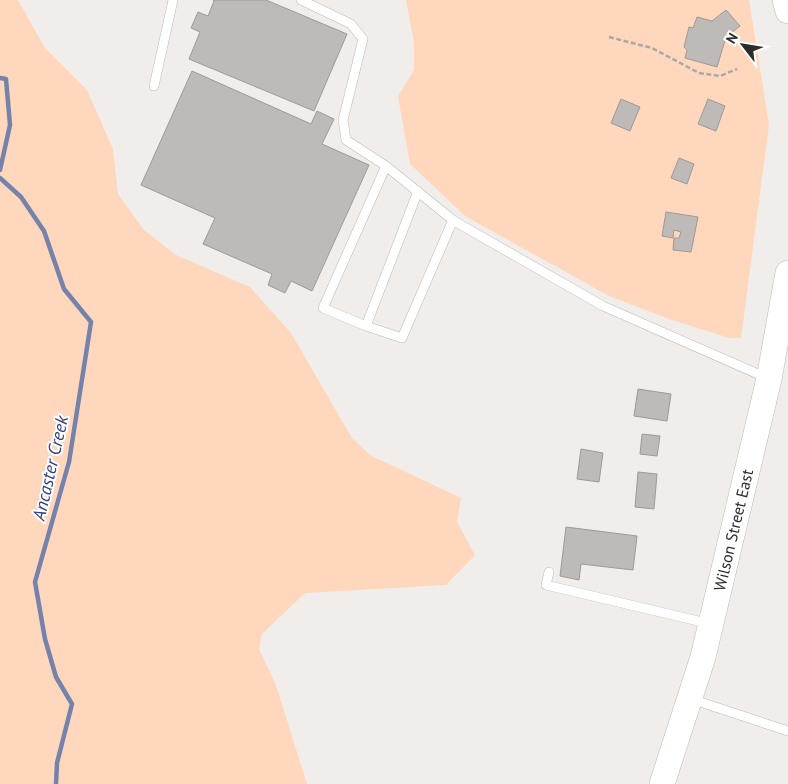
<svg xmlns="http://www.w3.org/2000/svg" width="788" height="784" viewBox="0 0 788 784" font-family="'PT Sans',sans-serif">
<rect width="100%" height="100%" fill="#f1edeb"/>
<path fill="#ffd7bc" d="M 0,0 L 18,0 L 45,48 L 87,90 L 113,149 L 118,194 L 144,230 L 176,255 L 250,287 L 291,333 L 352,438 L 370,455 L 461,498 L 457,522 L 475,555 L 446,585 L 305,593 L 262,634 L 259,649 L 276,685 L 307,784 L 0,784 Z
M 406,0 L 749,0 L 769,125 L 741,338 L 729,338 L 669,319 L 609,296 L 465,216 L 410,164 L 398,96 L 414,70 L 414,43 Z"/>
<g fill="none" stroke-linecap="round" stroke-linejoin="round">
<path stroke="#7582aa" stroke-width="4.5" d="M 0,78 L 6,79 L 10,125 L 0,170
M 0,178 L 21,197 L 44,231 L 64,289 L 91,322 L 69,462 L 35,582 L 45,639 L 56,677 L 72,704 L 57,763 L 56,784"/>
</g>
<path fill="#bebab7" stroke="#9d9996" d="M 213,0 L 266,0 L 347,34 L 314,111 L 189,59 L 200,32 L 191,28 L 198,12 L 208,16 L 214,1 Z
M 726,10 L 740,26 L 726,37 L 717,67 L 685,58 L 687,50 L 684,47 L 689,27 L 693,28 L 697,17 L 712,21 Z
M 192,71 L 311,124 L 317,111 L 334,119 L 322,144 L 369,165 L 312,291 L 291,281 L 285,293 L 268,285 L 272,274 L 203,244 L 215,218 L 141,185 Z
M 621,99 L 640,107 L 630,131 L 611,123 Z
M 708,99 L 725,106 L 716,131 L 698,124 Z
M 679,158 L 694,164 L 687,184 L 671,178 Z
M 666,212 L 698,217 L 691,252 L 673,250 L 674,238 L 679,238 L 681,232 L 674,230 L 673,238 L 662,236 Z
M 638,389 L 671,394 L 667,421 L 634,416 Z
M 642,434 L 660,436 L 657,456 L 640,454 Z
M 581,449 L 603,453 L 599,482 L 577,479 Z
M 638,472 L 657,474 L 654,509 L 635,507 Z
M 566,527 L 637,536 L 633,570 L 581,564 L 579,580 L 560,576 Z"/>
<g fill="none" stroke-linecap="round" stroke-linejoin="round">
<g stroke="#bcb8b5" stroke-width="10">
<path id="service" d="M 301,0 L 351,24 L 363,39 L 343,120 L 346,140 L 386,166 L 454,221 L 603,306 L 767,378
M 154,86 L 173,0
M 386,166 L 323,308 L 366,326 L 402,338 L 453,220
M 366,326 L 418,191
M 549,572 L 546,585 L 711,624
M 691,699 L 788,731"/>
</g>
<g stroke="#bcb8b5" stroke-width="26">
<g id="secondary">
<path d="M 785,0 L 788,11"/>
<path id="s1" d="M 662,784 L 703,657 L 769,379 L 788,273"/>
</g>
</g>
<path stroke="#aba8a7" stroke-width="2.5" stroke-dasharray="5 2.5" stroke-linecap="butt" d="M 609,37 L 652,48 L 699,73 L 720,76 L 737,69"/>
<use href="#service" stroke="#fff" stroke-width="9"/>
<use href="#secondary" stroke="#fff" stroke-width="25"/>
</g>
<g text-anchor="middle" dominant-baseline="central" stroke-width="4" stroke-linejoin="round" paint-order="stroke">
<g font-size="16" fill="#2c2b2a" stroke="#fff">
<text stroke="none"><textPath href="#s1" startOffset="264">Wilson Street East</textPath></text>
</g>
<g font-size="18" font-style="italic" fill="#2e3f84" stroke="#fff">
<text transform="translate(50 468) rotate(-77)">Ancaster Creek</text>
</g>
</g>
<g transform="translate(743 45) rotate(301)" stroke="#ffffff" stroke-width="4" paint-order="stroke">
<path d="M0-4L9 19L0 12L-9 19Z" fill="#2c2b2a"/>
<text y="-8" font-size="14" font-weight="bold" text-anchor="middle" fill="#2c2b2a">N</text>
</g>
</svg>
